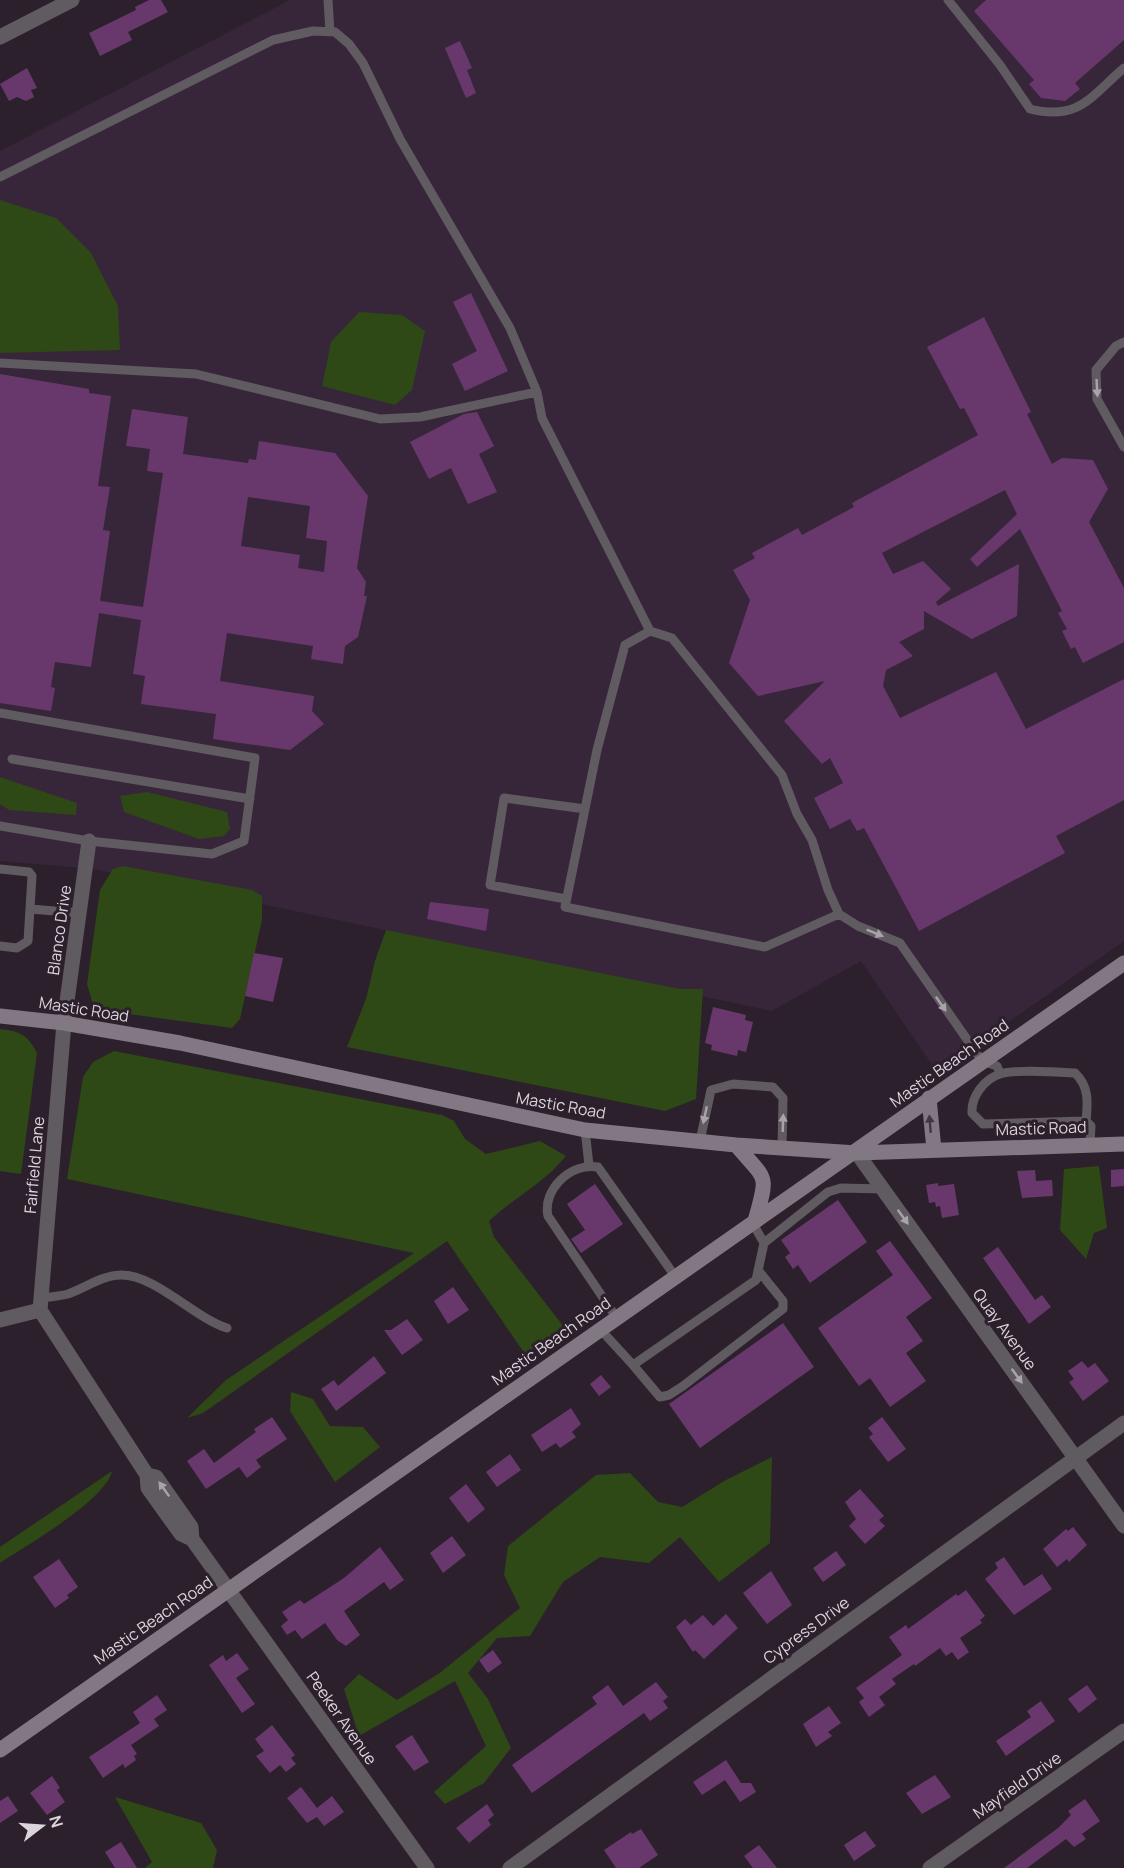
<svg xmlns="http://www.w3.org/2000/svg" width="1124" height="1868" viewBox="0 0 1124 1868" font-family="Manrope,sans-serif">
<rect width="100%" height="100%" fill="#2c202d"/>
<path fill="#372639" d="M 290,0 L 1124,0 L 1124,941 L 937,1072 L 861,961 L 772,1011 L 94,869 L 0,861 L 0,151 Z"/>
<path fill="#2e4816" d="M 0,200 L 56,218 L 91,253 L 118,306 L 120,350 L 0,353 Z
M 359,312 L 402,315 L 425,331 L 412,390 L 395,405 L 322,386 L 331,342 Z
M 0,777 L 77,803 L 76,815 L 9,810 L 0,804 Z
M 147,792 L 227,812 L 230,829 L 224,836 L 199,839 L 124,812 L 120,796 Z
M 123,866 L 252,890 L 262,896 L 262,920 L 240,1019 L 232,1028 L 99,1010 L 93,1005 L 87,984 L 100,890 L 113,869 Z
M 386,930 L 680,989 L 703,989 L 696,1099 L 665,1111 L 347,1047 L 366,999 L 375,961 Z
M 0,1029 C 20,1031 28,1035 37,1053 L 21,1174 L 0,1171 Z
M 114,1051 L 442,1115 L 454,1121 L 465,1139 L 486,1154 L 540,1141 L 566,1156 C 544,1183 515,1197 489,1221 L 494,1237 L 564,1327 L 551,1344 L 527,1357 L 447,1241 L 203,1413 L 187,1418 L 226,1380 L 414,1253 L 67,1179 L 83,1077 L 93,1062 Z
M 1099,1166 L 1107,1228 L 1094,1233 L 1086,1259 L 1060,1230 L 1064,1169 Z
M 291,1392 L 313,1399 L 330,1426 L 363,1427 L 380,1447 L 335,1482 L 290,1411 Z
M 772,1457 L 770,1543 L 719,1582 L 680,1537 L 649,1563 L 600,1557 L 563,1582 L 530,1636 L 497,1638 L 468,1673 L 488,1699 L 511,1748 L 484,1783 L 445,1804 L 434,1792 L 486,1746 L 455,1681 L 359,1736 L 344,1689 L 359,1674 L 397,1700 L 441,1672 L 520,1608 L 504,1575 L 508,1546 L 596,1475 L 630,1473 L 658,1502 L 682,1507 L 726,1480 Z
M 112,1471 C 106,1500 27,1545 0,1563 L 0,1547 Z
M 115,1797 L 201,1823 L 217,1850 L 213,1868 L 145,1868 L 152,1862 Z"/>
<path fill="#68386d" fill-rule="evenodd" d="M 149,0 L 161,0 L 168,12 L 128,32 L 132,40 L 100,56 L 89,33 L 136,10 L 135,7 Z
M 986,0 L 1124,0 L 1124,40 L 1075,83 L 1080,89 L 1065,101 L 1041,98 L 1029,84 L 1034,80 L 974,11 Z
M 460,41 L 472,68 L 467,70 L 476,93 L 466,98 L 445,48 Z
M 27,68 L 37,88 L 31,90 L 34,97 L 26,101 L 17,97 L 9,101 L 0,84 Z
M 471,293 L 508,371 L 465,391 L 452,364 L 477,351 L 453,302 Z
M 984,317 L 1031,412 L 1027,414 L 1052,464 L 1062,458 L 1093,460 L 1108,489 L 1089,522 L 1124,588 L 1124,642 L 1083,663 L 1075,647 L 1071,649 L 1062,631 L 1067,629 L 1058,613 L 1062,611 L 1020,529 L 977,567 L 970,559 L 1017,514 L 1005,490 L 882,553 L 893,574 L 923,561 L 951,589 L 936,602 L 938,606 L 1019,564 L 1017,616 L 972,639 L 924,611 L 924,629 L 899,642 L 913,656 L 886,670 L 883,686 L 900,718 L 996,672 L 1026,729 L 1124,679 L 1124,800 L 1056,836 L 1065,853 L 919,931 L 864,828 L 857,831 L 850,819 L 830,829 L 814,798 L 843,783 L 830,758 L 822,764 L 784,721 L 825,681 L 758,696 L 729,663 L 750,600 L 733,570 L 755,558 L 752,553 L 798,528 L 802,535 L 854,507 L 852,503 L 978,435 L 964,408 L 960,409 L 927,347 Z
M 0,374 L 89,389 L 89,393 L 111,396 L 98,486 L 110,487 L 103,530 L 110,531 L 100,601 L 143,607 L 163,473 L 147,471 L 150,449 L 126,446 L 132,409 L 188,417 L 183,454 L 248,463 L 249,459 L 256,460 L 259,441 L 335,453 L 368,496 L 357,568 L 366,582 L 364,596 L 367,596 L 358,637 L 345,646 L 343,664 L 311,659 L 313,646 L 227,633 L 220,681 L 314,696 L 312,711 L 324,724 L 290,750 L 213,739 L 216,714 L 141,704 L 145,676 L 133,674 L 141,620 L 99,613 L 91,667 L 55,662 L 51,687 L 55,688 L 51,711 L 0,703 ZM 248,497 L 310,506 L 306,538 L 327,541 L 324,572 L 298,568 L 300,555 L 241,546 Z
M 477,412 L 494,446 L 479,454 L 497,492 L 468,504 L 451,468 L 429,479 L 410,442 L 464,414 Z
M 430,902 L 489,909 L 486,931 L 427,919 Z
M 254,953 L 283,958 L 273,1002 L 245,996 Z
M 713,1007 L 746,1015 L 745,1020 L 753,1022 L 746,1052 L 738,1050 L 737,1056 L 711,1050 L 712,1045 L 705,1043 Z
M 1124,1169 L 1124,1186 L 1111,1187 L 1111,1170 Z
M 1035,1170 L 1036,1181 L 1052,1180 L 1053,1196 L 1022,1198 L 1017,1171 Z
M 938,1183 L 938,1186 L 954,1184 L 959,1215 L 942,1218 L 940,1206 L 936,1207 L 935,1202 L 929,1203 L 926,1185 Z
M 595,1184 L 623,1224 L 581,1253 L 571,1239 L 585,1230 L 567,1204 Z
M 838,1200 L 867,1242 L 810,1283 L 798,1265 L 793,1269 L 785,1257 L 790,1253 L 781,1240 Z
M 890,1241 L 932,1298 L 906,1317 L 923,1341 L 906,1353 L 926,1381 L 890,1407 L 870,1378 L 859,1386 L 818,1328 L 893,1275 L 876,1251 Z
M 998,1247 L 1035,1300 L 1042,1295 L 1051,1307 L 1029,1324 L 983,1258 Z
M 453,1287 L 469,1310 L 448,1324 L 434,1301 Z
M 407,1319 L 423,1340 L 402,1355 L 384,1330 L 391,1330 Z
M 783,1323 L 814,1367 L 700,1448 L 669,1404 Z
M 374,1356 L 386,1373 L 336,1411 L 321,1389 L 334,1380 L 338,1386 Z
M 1082,1361 L 1088,1368 L 1095,1363 L 1109,1381 L 1083,1401 L 1069,1382 L 1074,1379 L 1068,1371 Z
M 601,1375 L 611,1387 L 599,1396 L 590,1384 Z
M 571,1408 L 581,1424 L 572,1432 L 576,1437 L 560,1448 L 556,1443 L 542,1452 L 531,1435 Z
M 272,1417 L 287,1439 L 256,1460 L 261,1467 L 247,1478 L 239,1467 L 206,1489 L 187,1461 L 204,1449 L 214,1463 L 256,1432 L 254,1429 Z
M 882,1417 L 906,1449 L 888,1462 L 869,1437 L 873,1434 L 868,1428 Z
M 510,1454 L 521,1470 L 497,1487 L 486,1472 Z
M 466,1484 L 485,1509 L 468,1523 L 449,1498 Z
M 860,1489 L 884,1516 L 879,1520 L 885,1526 L 865,1544 L 849,1526 L 856,1519 L 845,1502 Z
M 1073,1527 L 1087,1545 L 1069,1562 L 1067,1559 L 1057,1567 L 1043,1549 L 1066,1529 L 1068,1531 Z
M 452,1536 L 466,1555 L 443,1573 L 430,1553 Z
M 380,1547 L 404,1580 L 390,1590 L 384,1582 L 344,1611 L 360,1635 L 346,1646 L 337,1640 L 325,1623 L 302,1639 L 295,1630 L 287,1635 L 281,1626 L 288,1620 L 282,1612 L 300,1600 L 304,1604 L 344,1578 Z
M 836,1551 L 846,1565 L 823,1582 L 813,1568 Z
M 1004,1557 L 1024,1586 L 1042,1574 L 1052,1589 L 1014,1615 L 985,1579 L 998,1568 L 995,1563 Z
M 59,1559 L 78,1587 L 67,1595 L 69,1598 L 55,1608 L 33,1577 Z
M 771,1571 L 792,1605 L 767,1624 L 743,1593 Z
M 966,1590 L 985,1616 L 980,1620 L 982,1623 L 960,1638 L 969,1652 L 958,1660 L 952,1652 L 946,1656 L 940,1648 L 915,1666 L 914,1664 L 892,1679 L 896,1684 L 879,1697 L 885,1705 L 869,1717 L 859,1702 L 864,1698 L 856,1688 L 902,1655 L 889,1637 L 906,1625 L 908,1629 L 956,1594 L 958,1596 Z
M 726,1614 L 738,1628 L 704,1659 L 695,1650 L 693,1652 L 676,1627 L 685,1619 L 691,1625 L 703,1615 L 713,1626 Z
M 493,1650 L 502,1663 L 488,1673 L 479,1660 Z
M 237,1653 L 249,1669 L 236,1678 L 255,1704 L 242,1713 L 209,1665 L 223,1655 L 226,1661 Z
M 656,1682 L 668,1697 L 663,1701 L 668,1708 L 650,1721 L 644,1713 L 532,1793 L 512,1765 L 597,1704 L 592,1697 L 608,1685 L 623,1706 Z
M 1087,1685 L 1097,1699 L 1079,1713 L 1068,1699 Z
M 157,1695 L 167,1710 L 154,1719 L 159,1726 L 131,1745 L 137,1754 L 134,1756 L 136,1760 L 125,1768 L 123,1764 L 103,1778 L 89,1757 L 140,1723 L 133,1712 Z
M 1041,1701 L 1055,1721 L 1006,1756 L 996,1741 L 1031,1717 L 1027,1711 Z
M 829,1706 L 841,1723 L 828,1732 L 832,1736 L 816,1747 L 803,1724 Z
M 272,1725 L 295,1755 L 291,1758 L 296,1764 L 286,1772 L 280,1765 L 270,1773 L 256,1756 L 264,1751 L 255,1739 Z
M 412,1735 L 429,1762 L 414,1771 L 395,1746 Z
M 726,1760 L 741,1783 L 751,1783 L 756,1792 L 740,1802 L 725,1780 L 702,1795 L 693,1782 Z
M 935,1775 L 951,1797 L 922,1814 L 906,1793 Z
M 52,1776 L 60,1788 L 57,1790 L 65,1802 L 47,1815 L 30,1793 Z
M 301,1787 L 317,1808 L 332,1796 L 344,1812 L 324,1826 L 317,1817 L 307,1823 L 287,1798 Z
M 8,1796 L 18,1811 L 0,1823 L 0,1801 Z
M 1085,1799 L 1100,1821 L 1082,1834 L 1086,1839 L 1074,1847 L 1066,1839 L 1027,1868 L 1004,1868 L 1058,1828 L 1071,1815 L 1068,1811 Z
M 487,1804 L 494,1815 L 488,1820 L 491,1825 L 469,1843 L 456,1828 Z
M 641,1829 L 658,1855 L 639,1868 L 616,1868 L 604,1850 L 631,1832 L 632,1834 Z
M 865,1831 L 876,1846 L 854,1861 L 844,1845 Z
M 121,1842 L 137,1868 L 115,1868 L 105,1852 Z
M 759,1845 L 777,1868 L 753,1868 L 744,1856 Z"/>
<g fill="none" stroke-linecap="round" stroke-linejoin="round">
<path stroke="#605a61" stroke-width="9" d="M 328,0 L 330,32
M 948,0 L 1000,65 L 1030,109 C 1079,121 1090,97 1124,68
M 0,177 L 273,40 L 313,31 L 335,32 L 349,44 L 363,63 L 400,139 L 510,328 L 537,392 L 542,418 L 650,631 L 672,638 L 782,775 L 797,814 L 812,840 L 828,890 L 839,914 L 858,926 L 900,943 L 982,1061 L 997,1066 L 1000,1074
M 1124,342 L 1116,346 L 1096,370 L 1097,399 L 1124,447
M 0,363 L 196,374 L 380,419 L 420,417 L 537,392
M 650,631 L 625,645 L 597,750 L 565,907 L 765,947 L 839,914
M 0,713 L 255,758 L 244,841 L 212,854 L 89,841 L 0,826
M 12,759 L 250,799
M 0,869 L 29,872 L 32,876 L 28,941 L 17,948 L 0,946
M 566,899 L 490,885 L 504,798 L 585,809
M 30,909 L 80,913
M 1086,1121 L 983,1124 L 972,1113 C 971,1097 984,1079 1000,1074 C 1014,1069 1059,1072 1075,1073 C 1089,1086 1088,1102 1086,1121 L 1091,1126 L 1090,1145
M 585,1130 L 589,1165
M 700,1141 L 711,1090 L 733,1084 L 773,1087 L 783,1098 L 782,1149
M 752,1222 L 764,1243
M 41,1298 C 50,1297 60,1296 68,1294 C 85,1288 103,1275 121,1275 C 156,1275 193,1317 227,1328
M 616,1317 L 548,1216 C 542,1190 571,1162 598,1167 L 677,1279
M 600,1329 L 633,1365 L 756,1280 L 764,1243 L 828,1192 L 841,1188 L 883,1189
M 633,1365 L 660,1397 L 669,1395 L 683,1386 L 783,1309 L 783,1301 L 758,1270"/>
<path stroke="#605a61" stroke-width="15" d="M 0,37 L 72,0
M 89,841 L 64,1023 L 40,1310 L 147,1475
M 857,1153 L 1124,1526
M 0,1320 L 40,1310
M 192,1539 L 181,1534 L 148,1488 L 147,1475 L 156,1477 L 191,1527 L 192,1539 L 427,1868
M 510,1868 L 1124,1423
M 930,1868 L 1124,1731"/>
<path stroke="#827883" stroke-width="15" d="M 0,1016 L 64,1023 L 180,1043 L 585,1130 L 736,1145 L 857,1153 L 1124,1144
M 929,1098 L 934,1150
M 736,1145 C 767,1182 769,1172 755,1221
M 0,1750 L 1124,963"/>
</g>
<defs><path id="oneway-solid" d="M-6-.8H1V-3.2L6.5 0L1 3.2V.8H-6Z" transform="scale(1.5)"/></defs>
<g fill="#aaa3ab">
<use href="#oneway-solid" transform="translate(1097 388) rotate(87)"/>
<use href="#oneway-solid" transform="translate(875 933) rotate(22)"/>
<use href="#oneway-solid" transform="translate(941 1004) rotate(55)"/>
<use href="#oneway-solid" transform="translate(705 1115) rotate(102)"/>
<use href="#oneway-solid" transform="translate(783 1123) rotate(-88)"/>
<use href="#oneway-solid" transform="translate(903 1217) rotate(54)"/>
<use href="#oneway-solid" transform="translate(1017 1376) rotate(54)"/>
<use href="#oneway-solid" transform="translate(164 1489) rotate(-125)"/>
</g>
<use fill="#423642" href="#oneway-solid" transform="translate(930 1124) rotate(-95)"/>
<g text-anchor="middle" dominant-baseline="central" stroke-width="6" stroke-linejoin="round" paint-order="stroke">
<g font-size="16" fill="#dcd4dd" stroke="#2c202d">
<text transform="translate(59 930) rotate(-82)">Blanco Drive</text>
<text transform="translate(84 1009) rotate(9)">Mastic Road</text>
<text transform="translate(949 1063) rotate(-35)">Mastic Beach Road</text>
<text transform="translate(561 1105) rotate(10)">Mastic Road</text>
<text transform="translate(1041 1128) rotate(-2)">Mastic Road</text>
<text transform="translate(34 1165) rotate(-85)">Fairfield Lane</text>
<text transform="translate(1005 1329) rotate(54)">Quay Avenue</text>
<text transform="translate(551 1341) rotate(-35)">Mastic Beach Road</text>
<text transform="translate(153 1620) rotate(-35)">Mastic Beach Road</text>
<text transform="translate(806 1630) rotate(-36)">Cypress Drive</text>
<text transform="translate(342 1718) rotate(55)">Peeker Avenue</text>
<text transform="translate(1017 1785) rotate(-35)">Mayfield Drive</text>
</g>
</g>
<g transform="translate(42 1826) rotate(73)" stroke="#2c202d" stroke-width="4.5" paint-order="stroke">
<path d="M0-4.5L10 22L0 15L-10 22Z" fill="#dcd4dd"/>
<text y="-9" font-size="16" font-weight="bold" text-anchor="middle" fill="#dcd4dd">N</text>
</g>
</svg>
